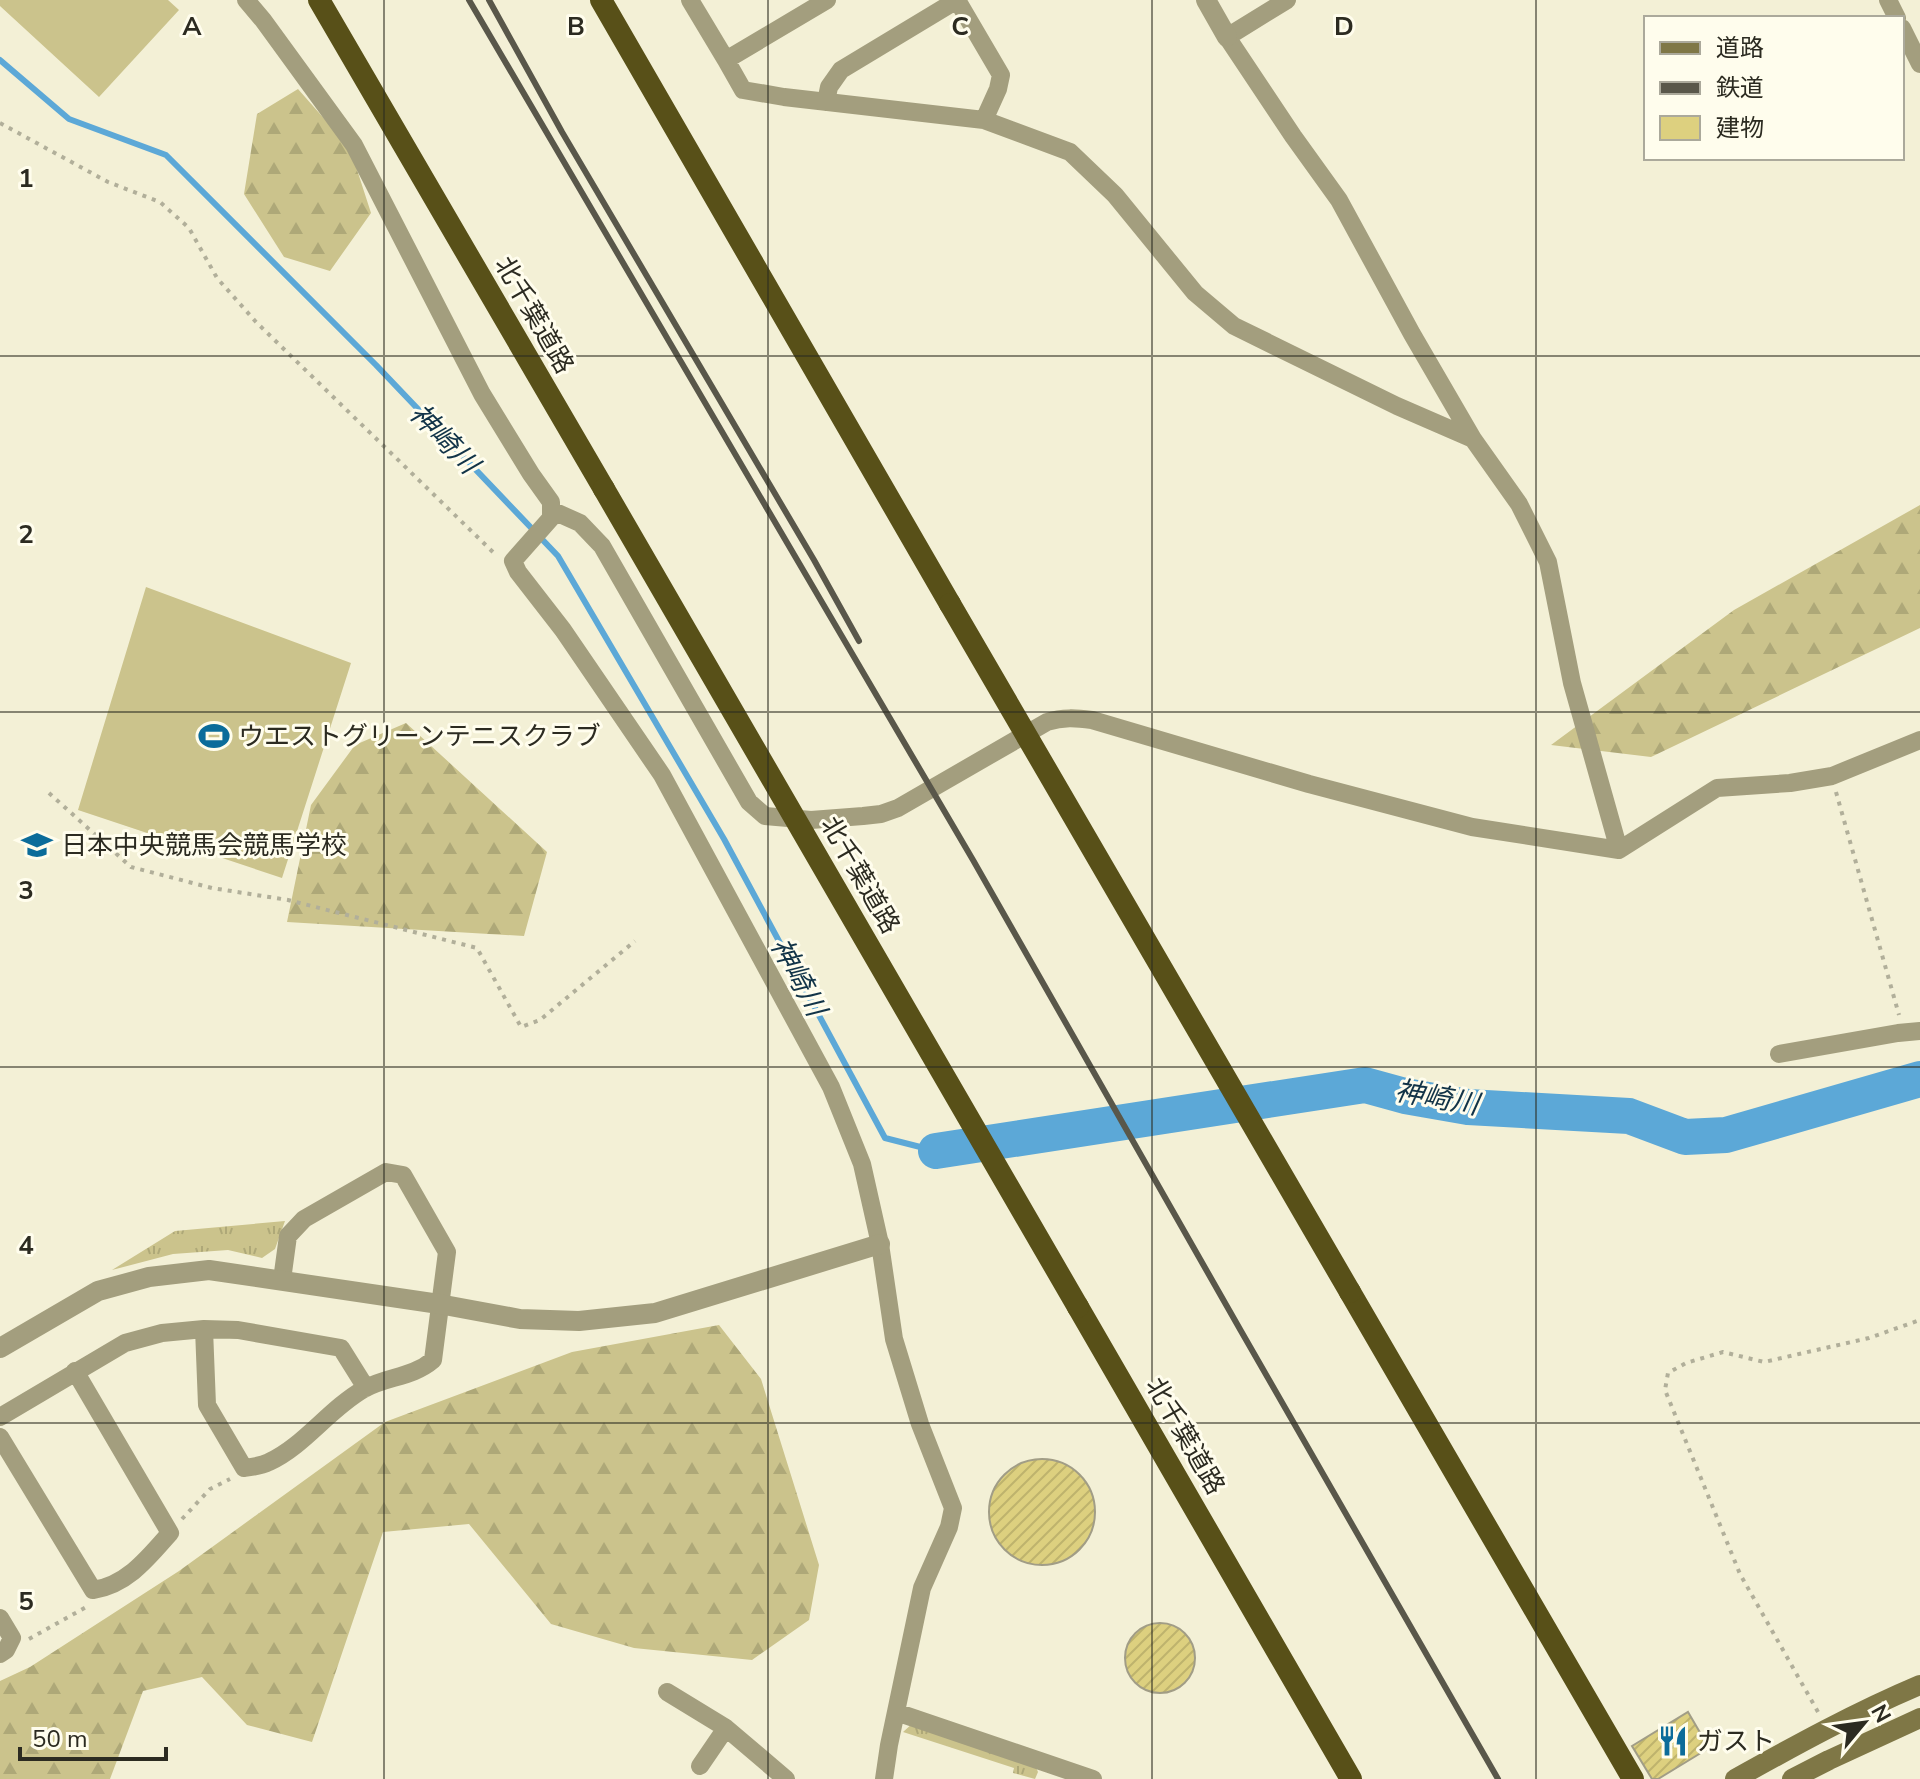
<svg xmlns="http://www.w3.org/2000/svg" width="1920" height="1779" viewBox="0 0 1920 1779" font-family="'Nunito Sans','Noto Sans JP',sans-serif">
<defs>
<pattern id="grass-tufts" width="24" height="20" patternUnits="userSpaceOnUse" patternTransform="scale(2)"><rect width="24" height="20" fill="#cbc38c"/><path d="M3 7l-1-3M5 7V3M7 7l1-3M15 17l-1-3M17 17v-4M19 17l1-3" fill="none" stroke="#aea878"/></pattern>
<pattern id="forest-firs" width="22" height="20" patternUnits="userSpaceOnUse" patternTransform="scale(2)"><rect width="22" height="20" fill="#cbc38c"/><path d="M5 1l3.5 6h-7zM16 11l3.5 6h-7z" fill="#aea878"/></pattern>
<pattern id="building-hatch" width="6" height="6" patternUnits="userSpaceOnUse" patternTransform="scale(2)"><rect width="6" height="6" fill="#ddd07f"/><path d="M-1 1l2-2M0 6l6-6M5 7l2-2" fill="none" stroke="#beb36d"/></pattern>
</defs>
<rect width="100%" height="100%" fill="#f3f0d6"/>
<path fill="url(#grass-tufts)" d="M 285,1221 L 275,1249 L 262,1258 L 228,1250 L 173,1254 L 112,1270 L 175,1231 Z
M 913,1723 L 1034,1763 L 1038,1772 L 1035,1779 L 1013,1773 L 1014,1768 L 903,1732 Z"/>
<path fill="url(#forest-firs)" d="M 298,89 L 350,148 L 371,213 L 330,271 L 284,257 L 244,194 L 257,114 Z
M 1920,505 L 1920,628 L 1651,757 L 1551,745 L 1734,610 Z
M 406,723 L 547,852 L 524,936 L 287,922 L 311,805 L 355,745 Z
M 719,1325 L 761,1379 L 819,1565 L 809,1620 L 752,1660 L 634,1648 L 551,1624 L 469,1524 L 383,1532 L 312,1742 L 247,1725 L 202,1677 L 143,1691 L 110,1779 L 0,1779 L 0,1681 L 30,1667 L 179,1571 L 385,1422 L 572,1352 Z"/>
<path fill="#cbc38c" d="M 0,0 L 168,0 L 179,10 L 99,97 L 0,6 Z
M 146,587 L 351,663 L 282,878 L 78,810 Z"/>
<g fill="none" stroke-linecap="round" stroke-linejoin="round">
<path stroke="#5ca8d7" stroke-width="6" d="M 0,60 L 69,119 L 166,155 L 376,365 L 558,556 L 724,839 L 885,1138 L 936,1151"/>
<path stroke="#5ca8d7" stroke-width="36" d="M 936,1151 L 1365,1085 L 1405,1096 L 1468,1107 L 1629,1116 L 1685,1137 L 1726,1135 L 1920,1079"/>
</g>
<path fill="url(#building-hatch)" stroke="#a19d86" stroke-width="2" d="M989 1512a53 53 0 1 1 106 0a53 53 0 1 1-106 0Z
M1125 1658a35 35 0 1 1 70 0a35 35 0 1 1-70 0Z
M 1688,1712 L 1709,1748 L 1658,1779 L 1652,1779 L 1632,1746 Z"/>
<g fill="none" stroke-linecap="round" stroke-linejoin="round">
<path stroke="#b1af9a" stroke-width="4" stroke-dasharray="4 6" stroke-linecap="butt" d="M 0,123 L 108,182 L 160,202 L 189,228 L 217,278 L 256,322 L 496,555
M 1836,792 L 1899,1015
M 49,793 L 131,867 L 212,888 L 288,900 L 477,948 L 521,1027 L 540,1020 L 635,941
M 182,1519 L 210,1489 L 230,1479
M 29,1639 L 88,1606
M 1818,1712 L 1740,1574 L 1665,1390 L 1668,1373 L 1686,1363 L 1723,1352 L 1764,1362 L 1869,1338 L 1920,1320"/>
<path stroke="#a39e7e" stroke-width="18" d="M 246,0 L 263,20 L 354,145 L 482,394 L 531,474 L 551,502 L 551,518 L 513,561 L 518,572 L 563,630 L 662,775 L 831,1087 L 862,1164 L 880,1244 L 894,1339 L 920,1424 L 953,1508 L 949,1527 L 922,1588 L 889,1745 L 884,1779
M 690,0 L 726,60
M 827,0 L 726,60 L 743,90 L 784,97 L 984,120 L 1070,152 L 1115,195 L 1195,293 L 1234,326 L 1397,406 L 1473,439 L 1519,504 L 1548,562 L 1572,683 L 1619,850
M 1287,0 L 1227,37 L 1293,136 L 1339,200 L 1412,334 L 1473,439
M 1888,0 L 1897,18
M 1902,28 L 1920,64
M 826,102 L 829,87 L 841,70 L 957,0 L 1001,75 L 998,89 L 984,120
M 551,510 L 580,523 L 602,546 L 749,802 L 765,816 L 811,820 L 863,816 L 881,814 L 898,808 L 1047,722 C 1063,717 1076,718 1092,720 L 1309,784 L 1472,827 L 1619,850 L 1717,788 L 1790,783 L 1832,776 L 1920,740
M 1779,1054 L 1898,1033 L 1920,1031
M 204,1329 L 207,1405 L 244,1468 C 252,1467 261,1466 269,1462 C 304,1446 329,1409 364,1389 C 387,1376 412,1378 433,1360 L 447,1252 L 403,1175 L 386,1172 L 304,1219 L 288,1236 L 282,1280
M 0,1417 L 125,1343 L 162,1333 L 204,1329 L 238,1330 L 341,1348 L 366,1388
M 0,1437 L 93,1590 C 127,1585 148,1558 170,1533 L 75,1371
M 0,1618 L 12,1638 L 6,1650 L 0,1654
M 667,1692 L 726,1728 L 786,1779
M 896,1712 L 1093,1779
M 700,1766 L 726,1728"/>
<path stroke="#a39e7e" stroke-width="20" d="M 1206,0 L 1227,37
M 0,1348 L 98,1291 L 149,1277 L 209,1270 L 439,1304 L 520,1319 L 579,1321 L 655,1313 L 880,1244"/>
<path stroke="#7f7746" stroke-width="20" d="M 1735,1779 C 1796,1745 1856,1712 1920,1685
M 1792,1779 L 1829,1760 L 1920,1718"/>
<path stroke="#585018" stroke-width="22" d="M 319,0 L 604,489
M 601,0 L 950,604
M 1350,1292 L 1633,1779
M 1078,1307 L 1351,1779"/>
<path stroke="#59574a" stroke-width="6" d="M 469,0 L 973,860 L 1241,1331 L 1498,1779
M 489,0 L 562,132 L 814,560 L 859,641"/>
<path stroke="#585018" stroke-width="22" d="M 604,489 L 1078,1307
M 950,604 L 1350,1292"/>
</g>
<path fill="none" stroke="#2c2b21" stroke-width="2" stroke-opacity="0.55" d="M 384,0 L 384,1779M 768,0 L 768,1779M 1152,0 L 1152,1779M 1536,0 L 1536,1779M 0,356 L 1920,356M 0,712 L 1920,712M 0,1067 L 1920,1067M 0,1423 L 1920,1423"/>
<defs>
<g id="stadium-bare" transform="scale(2.4)"><path d="M0-5a6.5 5 0 1 0 0 10a6.5 5 0 1 0 0-10ZM-3.5-1.8h7v3.6h-7Z" fill="#0b6c9a" stroke="#fffded" stroke-width="2.5" paint-order="stroke"/></g>
<g id="university-bare" transform="scale(2.4)"><path d="M0-5L7-2L0 1L-7-2ZM-4 1L0 2.5L4 1V4Q0 6-4 4Z" fill="#0b6c9a" stroke="#fffded" stroke-width="2.5" paint-order="stroke"/></g>
<g id="restaurant-bare" transform="scale(2.4)"><path d="M-5-6h1v4h1v-4h1v4h1v-4h1v5L-1.5 .5V6h-2V.5L-5-1ZM5-6V6H3V1.5H1.5Q1.5-4 5-6Z" fill="#0b6c9a" stroke="#fffded" stroke-width="2.5" paint-order="stroke"/></g>
</defs>
<g fill-rule="evenodd">
<use href="#stadium-bare" x="214" y="736"/>
<use href="#university-bare" x="37" y="845"/>
<use href="#restaurant-bare" x="1673" y="1741"/>
</g>
<g text-anchor="middle" dominant-baseline="central" stroke-width="6" stroke-linejoin="round" paint-order="stroke">
<g font-size="26" fill="#2c2b21" stroke="#fffded">
<text transform="translate(534 315) rotate(60)">北千葉道路</text>
<text transform="translate(860 875) rotate(60)">北千葉道路</text>
<text transform="translate(1185 1436) rotate(60)">北千葉道路</text>
</g>
<g font-size="26" fill="#2c2b21" stroke="#fffded" text-anchor="start">
<text x="238" y="736">ウエストグリーンテニスクラブ</text>
<text x="61" y="845">日本中央競馬会競馬学校</text>
<text x="1697" y="1741">ガスト</text>
</g>
<g font-size="28" font-style="italic" fill="#123448" stroke="#fffded">
<text transform="translate(444 439) rotate(46)">神崎川</text>
<text transform="translate(798 977) rotate(62)">神崎川</text>
<text transform="translate(1437 1098) rotate(10)">神崎川</text>
</g>
</g>
<g font-size="26" text-anchor="middle" font-weight="bold" fill="#2c2b21" stroke="#fffded" stroke-width="6" stroke-linejoin="round" paint-order="stroke">
<text x="192" y="35">A</text>
<text x="576" y="35">B</text>
<text x="960" y="35">C</text>
<text x="1344" y="35">D</text>
<text x="26" y="187">1</text>
<text x="26" y="543">2</text>
<text x="26" y="899">3</text>
<text x="26" y="1254">4</text>
<text x="26" y="1610">5</text>
</g>
<rect x="1644" y="16" width="260" height="144" fill="#fffded" stroke="#aba99b" stroke-width="2"/>
<rect x="1660" y="42" width="40" height="12" fill="#7f7746" stroke="#aba99b" stroke-width="2"/>
<text x="1716" y="56" font-size="24" fill="#2c2b21">道路</text>
<rect x="1660" y="82" width="40" height="12" fill="#59574a" stroke="#aba99b" stroke-width="2"/>
<text x="1716" y="96" font-size="24" fill="#2c2b21">鉄道</text>
<rect x="1660" y="116" width="40" height="24" fill="#ddd07f" stroke="#aba99b" stroke-width="2"/>
<text x="1716" y="136" font-size="24" fill="#2c2b21">建物</text>
<g transform="translate(1864 1723) rotate(61)" stroke="#fffded" stroke-width="6" paint-order="stroke">
<path d="M0-6L14 30L0 20L-14 30Z" fill="#2c2b21"/>
<text y="-12" font-size="22" font-weight="bold" text-anchor="middle" fill="#2c2b21">N</text>
</g>
<path d="M20 1747v12h146v-12" fill="none" stroke="#2c2b21" stroke-width="4"/>
<text x="32" y="1747" font-size="24" fill="#2c2b21" stroke="#fffded" stroke-width="6" paint-order="stroke">50 m</text>
</svg>
